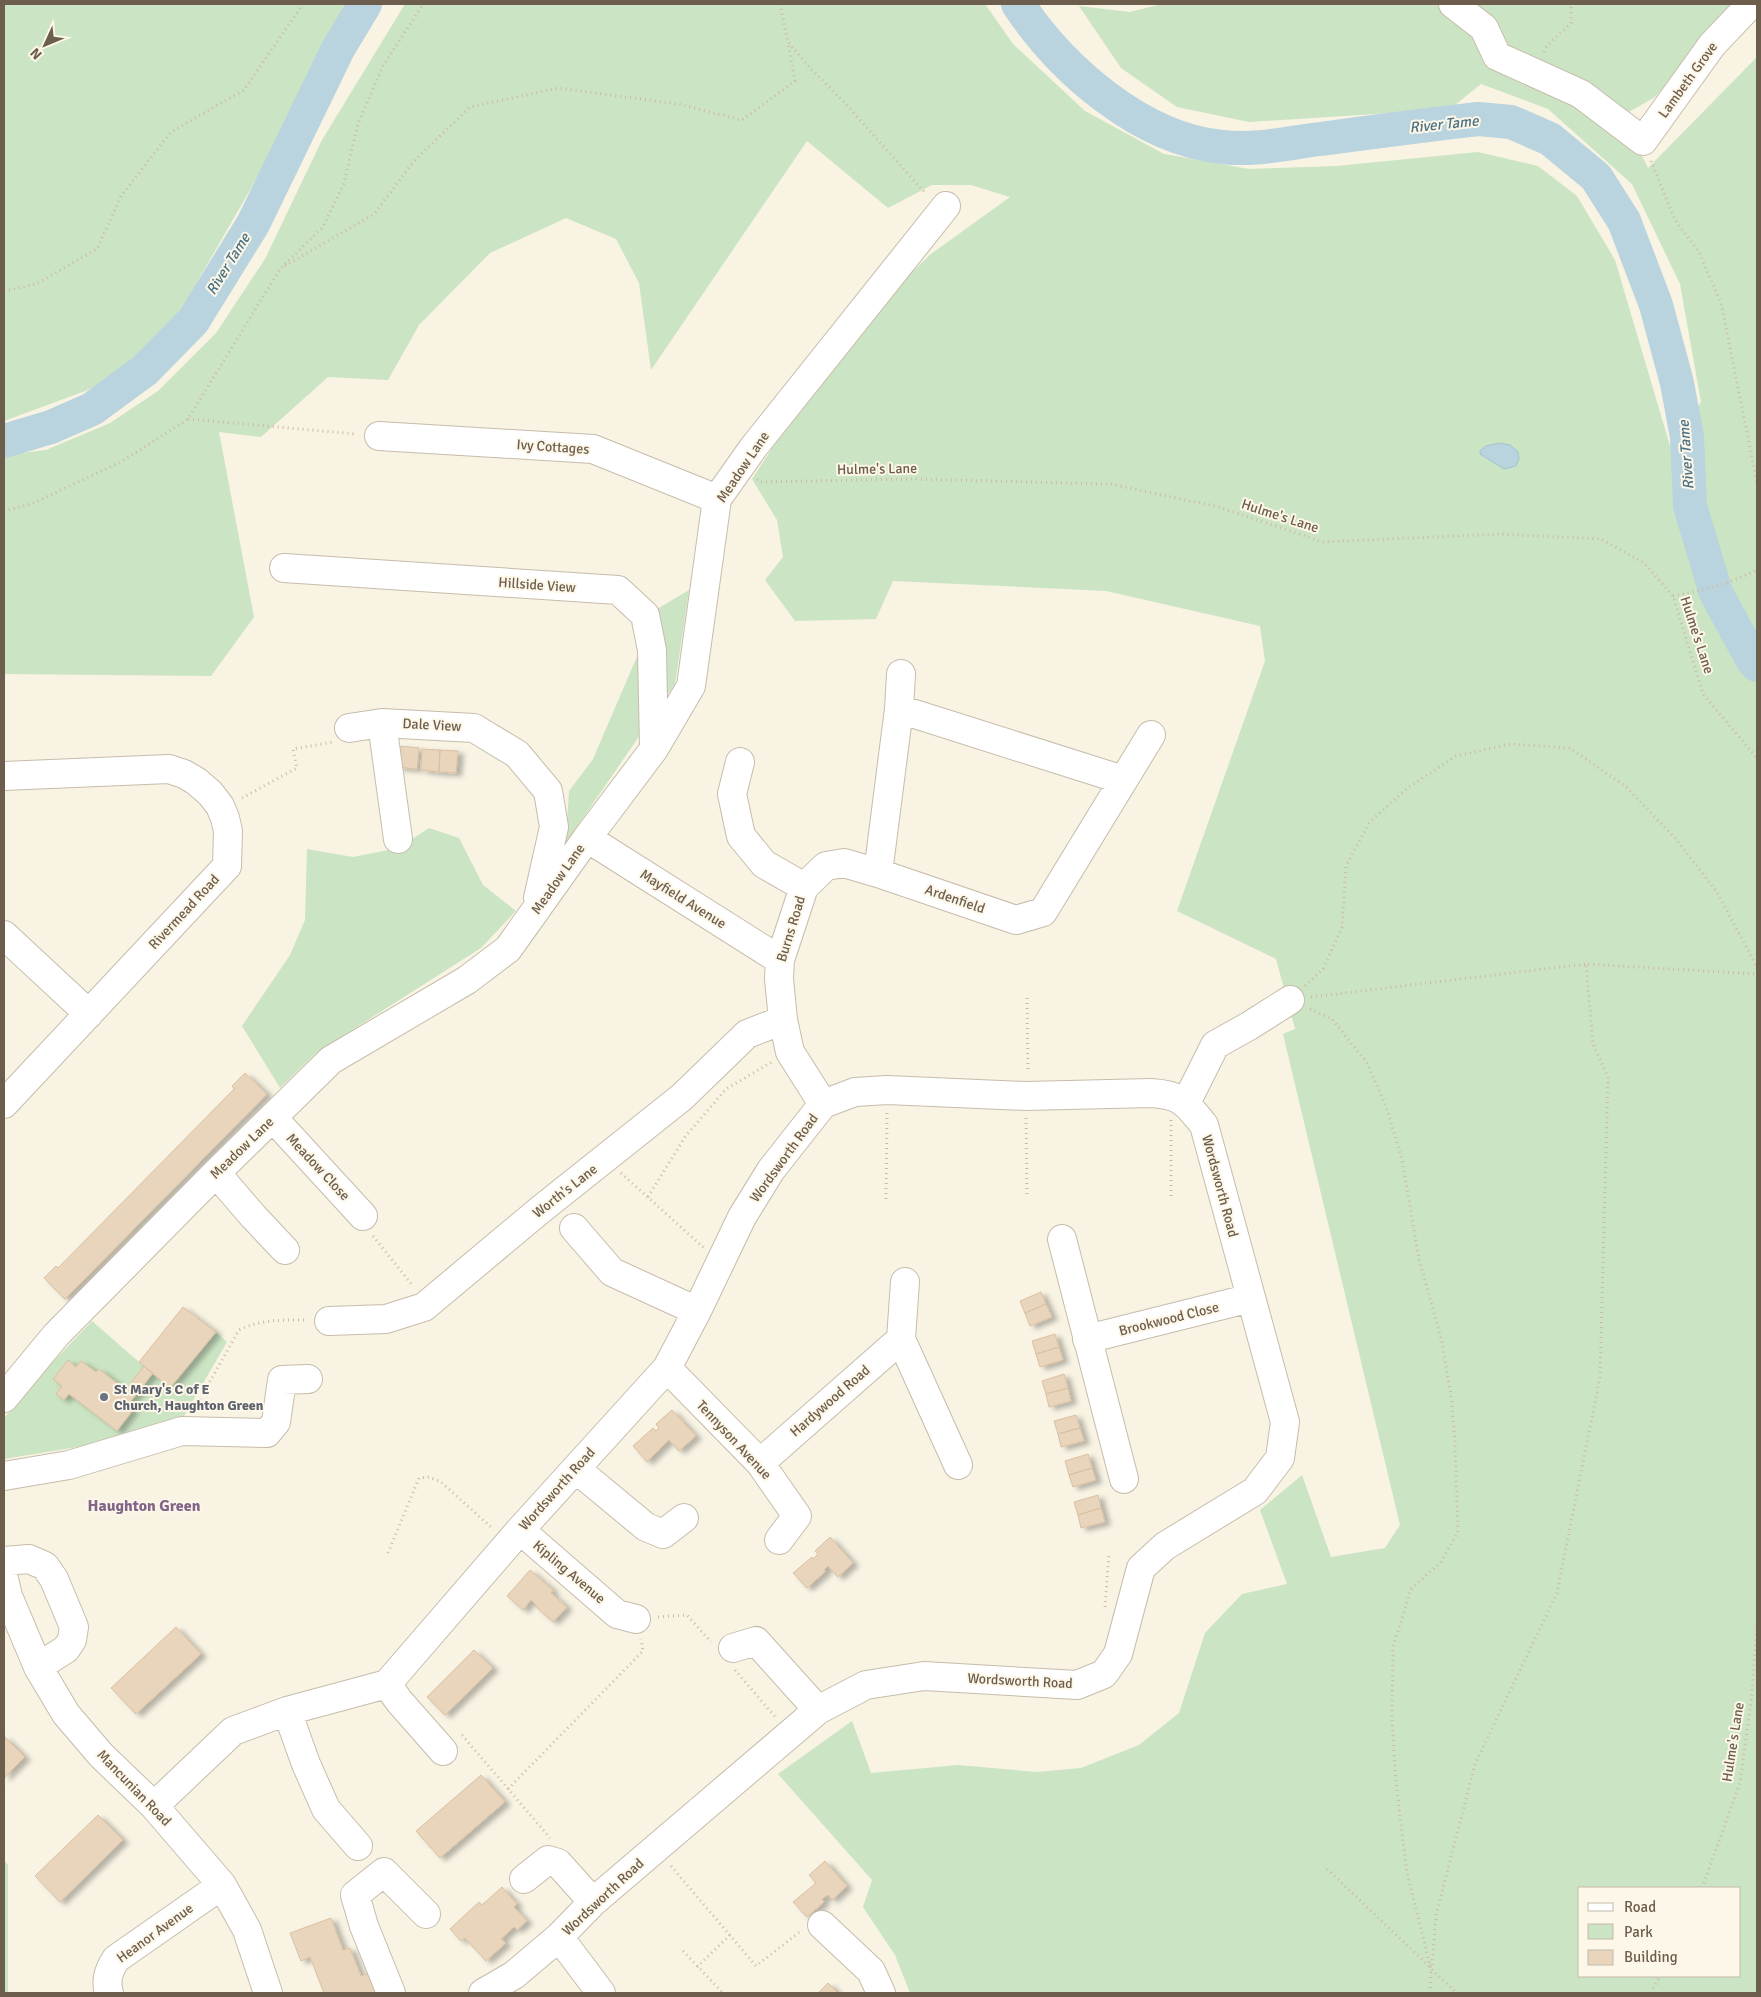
<svg xmlns="http://www.w3.org/2000/svg" width="1761" height="1997" viewBox="0 0 1761 1997" font-family="Signika,sans-serif">
<defs>
<filter id="shadow"><feDropShadow dx="5.5" dy="3" stdDeviation="2.5" flood-color="#0004"/></filter>
</defs>
<rect width="100%" height="100%" fill="#f8f3e3"/>
<path fill="#cbe4c3" fill-rule="evenodd" d="M 4,4 L 350,4 L 302,90 L 289,120 L 250,190 L 193,289 L 168,328 L 130,366 L 88,390 L 4,421 Z
M 405,4 L 985,4 L 1013,44 L 1085,111 L 1164,154 L 1249,169 L 1337,166 L 1478,152 L 1538,166 L 1577,196 L 1615,260 L 1670,446 L 1701,402 L 1680,284 L 1632,184 L 1548,109 L 1481,84 L 1455,105 L 1407,112 L 1249,122 L 1177,107 L 1121,68 L 1079,6 L 1130,12 L 1162,4 L 1220,5 L 1234,4 L 1446,4 L 1580,99 L 1637,146 L 1648,168 L 1757,57 L 1757,1993 L 910,1993 L 895,1955 L 863,1907 L 872,1880 L 778,1774 L 852,1721 L 871,1773 L 958,1765 L 1037,1772 L 1081,1768 L 1139,1745 L 1179,1713 L 1205,1633 L 1242,1594 L 1287,1584 L 1260,1510 L 1302,1475 L 1331,1557 L 1385,1548 L 1400,1525 L 1283,1034 L 1295,1029 L 1276,959 L 1177,911 L 1265,661 L 1260,626 L 1106,591 L 893,581 L 876,619 L 795,621 L 765,580 L 783,557 L 777,520 L 752,479 L 780,436 L 909,275 L 931,254 L 1010,197 L 971,185 L 932,185 L 888,208 L 807,141 L 651,370 L 639,283 L 616,239 L 566,218 L 490,253 L 419,325 L 388,380 L 328,377 L 261,437 L 219,432 L 254,617 L 211,676 L 4,674 L 4,455 L 46,450 L 110,423 L 158,391 L 216,333 L 265,259 L 322,140 ZM 1580,1888 L 1740,1888 L 1740,1976 L 1580,1976 Z
M 1466,4 L 1735,4 L 1655,97 L 1627,113 L 1502,43 Z
M 689,590 L 675,684 L 561,850 L 567,823 L 569,791 L 593,759 L 639,652 L 632,624 Z
M 429,828 L 459,838 L 483,885 L 516,911 L 481,948 L 316,1053 L 280,1088 L 242,1026 L 290,955 L 305,920 L 307,849 L 353,857 L 398,848 Z
M 92,1321 L 139,1362 L 216,1332 L 227,1342 L 180,1423 L 96,1444 L 4,1459 L 4,1418 L 49,1366 Z
M 4,1860 L 8,1865 L 8,1993 L 4,1993 Z"/>
<path fill="#bad4df" stroke="#a2c1cf" d="M 1499,443 L 1510,445 L 1518,452 L 1519,459 L 1516,466 L 1504,469 L 1480,454 L 1480,451 L 1486,446 Z"/>
<g fill="none" stroke-linecap="round" stroke-linejoin="round">
<path stroke="#bad4df" stroke-width="34" d="M 1018,4 C 1062,70 1141,139 1222,147 C 1255,151 1288,143 1320,139 C 1373,132 1425,125 1478,119 L 1511,122 L 1550,139 L 1596,177 L 1624,221 L 1656,305 L 1677,383 L 1687,437 L 1690,506 L 1716,593 L 1752,659 L 1757,665
M 4,441 L 51,427 L 92,409 L 145,370 L 193,321 L 253,224 L 338,49 L 365,4"/>
</g>
<path fill="#e8d5bc" stroke="#dbc0a1" filter="url(#shadow)" d="M 401,746 L 419,748 L 417,769 L 396,767 L 400,757 Z
M 422,749 L 440,750 L 439,772 L 421,770 Z
M 440,750 L 458,751 L 456,773 L 439,772 Z
M 245,1073 L 267,1094 L 65,1299 L 44,1278 L 56,1266 L 58,1268 L 234,1089 L 232,1086 Z
M 1041,1292 L 1046,1304 L 1025,1313 L 1020,1301 Z
M 1046,1304 L 1052,1317 L 1030,1326 L 1025,1313 Z
M 183,1307 L 216,1332 L 170,1388 L 139,1362 Z
M 1055,1334 L 1059,1347 L 1036,1354 L 1032,1341 Z
M 1059,1347 L 1063,1360 L 1040,1367 L 1036,1354 Z
M 68,1360 L 76,1367 L 81,1361 L 96,1372 L 99,1369 L 126,1390 L 130,1384 L 139,1391 L 127,1406 L 133,1410 L 117,1431 L 69,1394 L 64,1400 L 56,1394 L 62,1386 L 53,1379 Z
M 144,1366 L 153,1373 L 139,1391 L 130,1384 Z
M 1064,1374 L 1068,1388 L 1046,1394 L 1042,1381 Z
M 1068,1388 L 1071,1401 L 1049,1407 L 1046,1394 Z
M 672,1410 L 696,1436 L 679,1451 L 669,1440 L 647,1462 L 633,1446 L 653,1428 L 656,1431 L 659,1428 L 656,1424 Z
M 1076,1415 L 1080,1428 L 1058,1434 L 1054,1421 Z
M 1080,1428 L 1084,1441 L 1061,1447 L 1058,1434 Z
M 1088,1454 L 1092,1468 L 1069,1475 L 1065,1461 Z
M 1092,1468 L 1096,1480 L 1073,1487 L 1069,1475 Z
M 1098,1495 L 1101,1508 L 1078,1515 L 1074,1502 Z
M 1101,1508 L 1105,1522 L 1081,1528 L 1078,1515 Z
M 830,1537 L 853,1563 L 838,1577 L 828,1566 L 824,1570 L 826,1571 L 807,1588 L 793,1573 L 812,1557 L 813,1559 L 818,1554 L 815,1551 Z
M 530,1570 L 553,1590 L 551,1593 L 567,1607 L 553,1622 L 535,1606 L 536,1605 L 531,1600 L 523,1610 L 507,1596 Z
M 176,1627 L 201,1654 L 136,1714 L 111,1688 Z
M 474,1650 L 493,1668 L 445,1715 L 427,1697 Z
M 4,1736 L 25,1757 L 4,1778 Z
M 481,1775 L 505,1802 L 440,1858 L 416,1831 Z
M 98,1815 L 123,1840 L 60,1902 L 35,1876 Z
M 825,1861 L 847,1886 L 832,1900 L 828,1895 L 822,1899 L 824,1902 L 807,1917 L 793,1902 L 816,1883 L 809,1875 Z
M 502,1887 L 517,1904 L 514,1907 L 527,1921 L 517,1930 L 514,1927 L 501,1939 L 506,1943 L 486,1961 L 465,1938 L 461,1941 L 450,1929 L 479,1902 L 482,1905 Z
M 331,1918 L 343,1950 L 350,1948 L 361,1976 L 377,1971 L 385,1993 L 324,1993 L 310,1957 L 301,1961 L 290,1933 Z
M 828,1983 L 838,1993 L 818,1993 Z"/>
<g fill="none" stroke-linecap="round" stroke-linejoin="round">
<g stroke="#c7bcab" stroke-width="30">
<path id="minor" d="M 1453,4 L 1484,28 L 1497,56 L 1581,94 L 1643,141 L 1712,45 L 1751,4
M 379,436 L 593,449 L 717,499
M 284,568 L 618,590 L 645,615 L 652,650 L 654,749
M 901,674 L 899,709 L 878,873 L 1016,920 L 1043,912 L 1151,735
M 899,709 L 1123,780
M 382,723 L 398,839
M 349,728 L 382,723 L 474,728 L 517,754 L 548,791 L 554,827 L 538,898
M 740,762 L 732,794 L 741,836 L 764,864 L 804,887
M 4,776 L 169,769 L 184,774 L 196,781 L 210,793 L 220,806 L 225,818 L 228,831 L 227,866 L 4,1104
M 587,838 L 780,960
M 4,935 L 89,1014
M 1186,1103 L 1215,1045 L 1249,1026 L 1290,1000
M 823,1104 L 790,1052 L 783,1020 L 779,979 L 780,960 L 804,887 L 826,866 L 844,863 L 878,873
M 273,1118 L 363,1216
M 216,1173 L 253,1216 L 285,1250
M 574,1228 L 612,1272 L 697,1311
M 1062,1239 L 1124,1479
M 905,1282 L 901,1339 L 958,1465
M 329,1321 L 386,1319 L 424,1307 L 540,1210 L 682,1097 L 747,1034 L 783,1020
M 1087,1339 L 1251,1298
M 667,1368 L 760,1463 L 797,1516 L 779,1540
M 4,1398 L 56,1335 L 216,1173 L 331,1060 L 467,980 L 508,949 L 587,838 L 654,749 L 691,686 L 717,499 L 753,448 L 946,206
M 760,1463 L 901,1339
M 576,1469 L 646,1527 L 663,1534 L 684,1518
M 4,1476 L 69,1465 L 182,1431 L 267,1433 L 276,1422 L 282,1380 L 308,1379
M 520,1530 L 617,1614 L 636,1619
M 4,1561 L 29,1559 L 45,1566 L 54,1579 L 74,1627 L 72,1640 L 66,1649 L 38,1667
M 4,1579 L 8,1596 L 38,1667 L 66,1714 L 101,1755 L 154,1806 L 222,1885 L 247,1930 L 268,1993
M 733,1648 L 756,1641 L 818,1710
M 387,1684 L 399,1701 L 443,1751
M 287,1711 L 306,1764 L 326,1809 L 358,1846
M 154,1806 L 233,1731 L 287,1711 L 387,1684 L 520,1530 L 667,1368 L 697,1311 L 742,1217 L 771,1170 L 823,1104 L 855,1092 L 887,1090 L 1026,1096 L 1151,1093 C 1182,1095 1185,1102 1204,1125 L 1285,1422 L 1280,1458 L 1255,1491 L 1165,1546 L 1141,1568 L 1118,1654 L 1104,1674 L 1077,1685 L 924,1676 L 866,1685 L 818,1710 L 593,1902 L 559,1937 L 514,1975 L 483,1993
M 524,1879 L 548,1860 L 558,1863 L 593,1902
M 822,1925 L 871,1971 L 881,1993
M 559,1937 L 601,1993
M 109,1993 C 105,1980 109,1970 116,1959 L 222,1885
M 391,1993 L 364,1926 L 355,1895 L 384,1872 L 426,1914"/>
</g>
<path stroke="#cebaa2" stroke-width="3" stroke-dasharray="1 4" stroke-linecap="butt" d="M 780,4 L 788,42 L 812,70 L 844,102 L 926,194
M 1544,52 L 1545,48 L 1571,23 L 1571,4
M 1651,161 L 1675,220 L 1699,252 L 1721,303 L 1757,482
M 285,266 L 374,214 L 414,161 L 470,107 L 559,88 L 678,104 L 742,120 L 795,81 L 788,42
M 4,291 L 36,284 L 97,249 L 121,196 L 171,132 L 244,90 L 303,4
M 188,419 L 356,434
M 757,479 L 761,482 L 912,479 L 1110,484 L 1219,507 L 1323,542 L 1498,534 L 1601,539 L 1644,563 L 1673,596 L 1703,694 L 1757,758
M 4,511 L 31,504 L 121,462 L 188,419 L 280,269 L 323,227 L 344,183 L 358,124 L 383,66 L 423,4
M 1673,596 C 1702,591 1731,583 1757,570
M 242,798 L 297,768 L 293,749 L 333,742
M 1305,986 L 1323,969 L 1342,927 L 1346,866 L 1369,823 L 1406,789 L 1456,756 L 1511,744 L 1570,748 L 1625,786 L 1676,839 L 1717,892 L 1757,967
M 1311,997 L 1586,964
M 1027,998 L 1028,1073
M 1310,1009 L 1332,1019 L 1367,1063 L 1386,1106 L 1402,1159 L 1419,1259 L 1442,1342 L 1451,1395 L 1455,1442 L 1458,1532 L 1441,1562 L 1411,1589 L 1393,1647 L 1392,1716 L 1395,1771 L 1400,1817 L 1407,1873 L 1431,1969
M 1026,1118 L 1027,1197
M 1171,1120 L 1171,1200
M 621,1173 L 704,1248
M 648,1197 L 685,1137 L 726,1089 L 772,1062
M 886,1199 L 887,1112
M 373,1236 L 413,1286
M 195,1408 L 239,1330 C 261,1319 284,1320 308,1320
M 388,1553 L 419,1478 L 429,1477 L 441,1482 L 492,1528
M 1105,1607 L 1109,1553
M 658,1617 L 687,1615 L 711,1642
M 735,1670 L 776,1718
M 462,1735 L 550,1838
M 508,1789 L 643,1651 L 641,1639
M 671,1866 L 756,1966 L 802,1930
M 1327,1869 L 1431,1968
M 1702,1888 L 1740,1783 L 1752,1694 L 1757,1624
M 683,1951 L 723,1993
M 1432,1965 L 1436,1915 L 1475,1764 L 1557,1593 L 1600,1377 L 1608,1077 L 1593,1044 L 1586,964 L 1757,974
M 697,1967 L 730,1935
M 1430,1993 L 1431,1969 L 1457,1993
M 1651,1993 L 1660,1976"/>
<use href="#minor" stroke="#fff" stroke-width="28"/>
</g>
<circle fill="#6b7280" stroke="#fcf7e8" stroke-width="2" cx="104" cy="1397" r="5"/>
<g text-anchor="middle" dominant-baseline="central" stroke-width="4" stroke-linejoin="round" paint-order="stroke">
<g font-size="14" fill="#6d5d4c" stroke="#fcf7e8">
<text transform="translate(1688 80) rotate(-54)">Lambeth Grove</text>
<text transform="translate(553 447) rotate(4)">Ivy Cottages</text>
<text transform="translate(743 467) rotate(-56)">Meadow Lane</text>
<text transform="translate(877 469) rotate(-1)">Hulme's Lane</text>
<text transform="translate(1280 516) rotate(18)">Hulme's Lane</text>
<text transform="translate(537 585) rotate(4)">Hillside View</text>
<text transform="translate(1697 635) rotate(72)">Hulme's Lane</text>
<text transform="translate(432 725) rotate(3)">Dale View</text>
<text transform="translate(558 879) rotate(-55)">Meadow Lane</text>
<text transform="translate(683 899) rotate(32)">Mayfield Avenue</text>
<text transform="translate(955 899) rotate(19)">Ardenfield</text>
<text transform="translate(184 912) rotate(-47)">Rivermead Road</text>
<text transform="translate(791 929) rotate(-73)">Burns Road</text>
<text transform="translate(242 1148) rotate(-44)">Meadow Lane</text>
<text transform="translate(784 1158) rotate(-54)">Wordsworth Road</text>
<text transform="translate(318 1167) rotate(47)">Meadow Close</text>
<text transform="translate(1220 1186) rotate(75)">Wordsworth Road</text>
<text transform="translate(565 1191) rotate(-38)">Worth's Lane</text>
<text transform="translate(1169 1319) rotate(-14)">Brookwood Close</text>
<text transform="translate(830 1401) rotate(-41)">Hardywood Road</text>
<text transform="translate(734 1440) rotate(47)">Tennyson Avenue</text>
<text transform="translate(557 1489) rotate(-48)">Wordsworth Road</text>
<text transform="translate(569 1572) rotate(40)">Kipling Avenue</text>
<text transform="translate(1020 1681) rotate(3)">Wordsworth Road</text>
<text transform="translate(1733 1742) rotate(-81)">Hulme's Lane</text>
<text transform="translate(134 1788) rotate(46)">Mancunian Road</text>
<text transform="translate(603 1897) rotate(-43)">Wordsworth Road</text>
<text transform="translate(155 1933) rotate(-36)">Heanor Avenue</text>
</g>
<g font-size="14" font-weight="bold" fill="#5b616d" stroke="#fcf7e8" text-anchor="start">
<text x="114" y="1389">St Mary's C of E<tspan x="114" dy="16">Church, Haughton Green</tspan></text>
</g>
<g font-size="15" font-style="italic" fill="#4c7284" stroke="#fcf7e8">
<text transform="translate(1444 124) rotate(-6)">River Tame</text>
<text transform="translate(228 264) rotate(-58)">River Tame</text>
<text transform="translate(1686 455) rotate(-94)">River Tame</text>
</g>
<g font-size="16" font-weight="bold" fill="#836589" stroke="#fcf7e8">
<text x="144" y="1506">Haughton Green</text>
</g>
</g>
<rect width="1761" height="1997" fill="none" stroke="#6d5d4c" stroke-width="10"/>
<rect x="1578" y="1887" width="162" height="90" fill="#fcf7e8" stroke="#c3b9aa"/>
<rect x="1588" y="1903" width="25" height="8" fill="#ffffff" stroke="#c3b9aa"/>
<text x="1624" y="1912" font-size="15" fill="#6d5d4c">Road</text>
<rect x="1588" y="1924" width="25" height="15" fill="#cbe4c3" stroke="#c3b9aa"/>
<text x="1624" y="1937" font-size="15" fill="#6d5d4c">Park</text>
<rect x="1588" y="1950" width="25" height="15" fill="#e8d5bc" stroke="#c3b9aa"/>
<text x="1624" y="1962" font-size="15" fill="#6d5d4c">Building</text>
<g transform="translate(45 45) rotate(226)" stroke="#fcf7e8" stroke-width="4" paint-order="stroke">
<path d="M0-4L9 19L0 12L-9 19Z" fill="#6d5d4c"/>
<text y="-8" font-size="14" font-weight="bold" text-anchor="middle" fill="#6d5d4c">N</text>
</g>
</svg>
